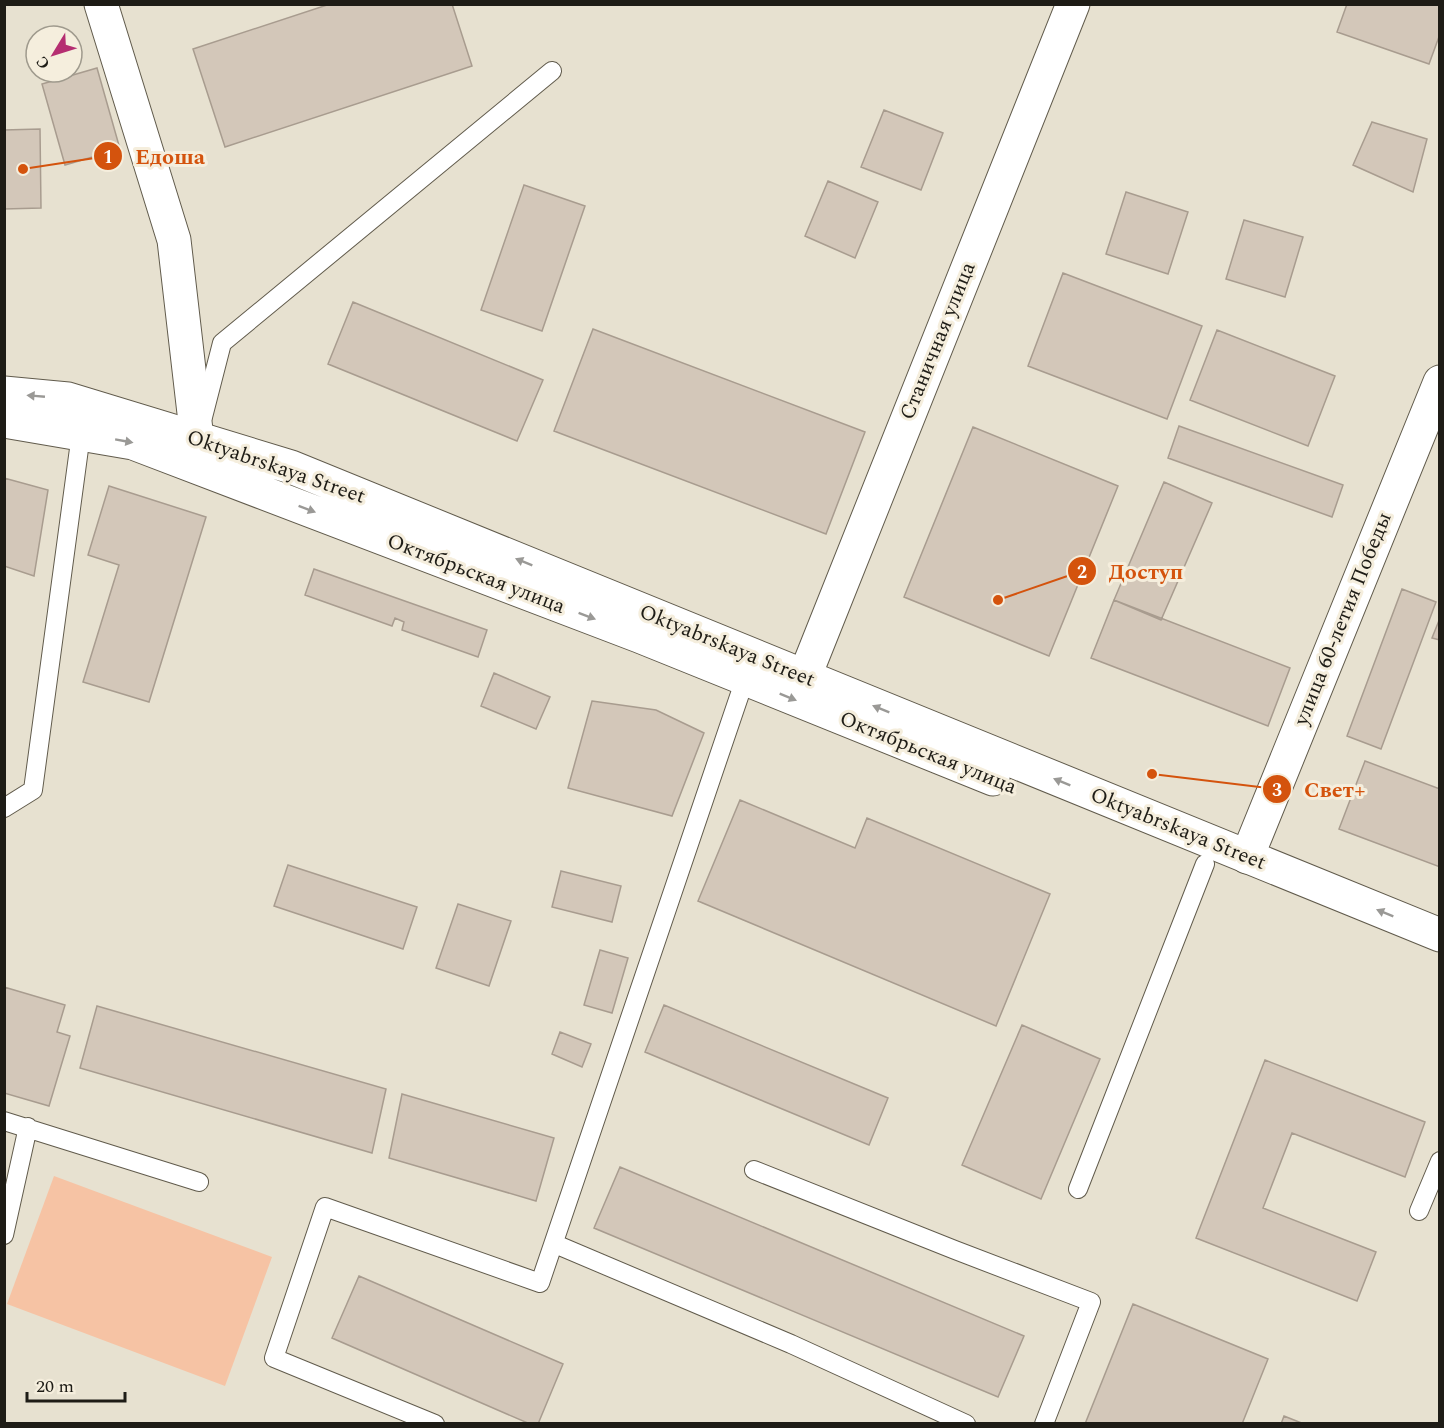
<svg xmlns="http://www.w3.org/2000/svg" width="1444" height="1428" viewBox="0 0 1444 1428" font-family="Spectral,serif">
<rect width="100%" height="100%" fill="#e7e1d0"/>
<path fill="#f6c3a4" d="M 54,1176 L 272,1257 L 225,1386 L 7,1304 Z"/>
<path fill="#d3c7b9" stroke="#a89c8f" stroke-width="1.5" d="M 330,4 L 452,4 L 472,66 L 225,147 L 193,49 Z
M 1347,4 L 1440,4 L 1440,34 L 1429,64 L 1337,32 Z
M 97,68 L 120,149 L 65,165 L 42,84 Z
M 884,110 L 943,133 L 921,190 L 861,167 Z
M 1372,122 L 1427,139 L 1413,192 L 1353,165 Z
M 40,129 L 41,208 L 4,209 L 4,130 Z
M 828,181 L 878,202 L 855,258 L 805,236 Z
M 524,185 L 585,206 L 542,331 L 481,310 Z
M 1126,192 L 1188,212 L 1168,274 L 1106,254 Z
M 1244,220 L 1303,237 L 1285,297 L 1226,279 Z
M 1063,273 L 1202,326 L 1167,419 L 1028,366 Z
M 353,302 L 543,380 L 517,441 L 328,364 Z
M 593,329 L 865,432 L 826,534 L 554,431 Z
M 1217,330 L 1335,376 L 1308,446 L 1190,400 Z
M 1179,426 L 1343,485 L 1332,517 L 1168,458 Z
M 973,427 L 1118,486 L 1049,656 L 904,597 Z
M 4,478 L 48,490 L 34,576 L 4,566 Z
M 1164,482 L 1212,503 L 1161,620 L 1114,600 Z
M 109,486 L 206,517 L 149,702 L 83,682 L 119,565 L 88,555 Z
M 314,569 L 487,630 L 478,657 L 402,630 L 404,622 L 395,618 L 392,626 L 305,595 Z
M 1402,589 L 1436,602 L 1381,749 L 1347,736 Z
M 1114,600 L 1290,668 L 1268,726 L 1091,658 Z
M 1440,618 L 1440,640 L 1432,638 Z
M 494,673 L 550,697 L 536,729 L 481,706 Z
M 592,701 L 656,710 L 704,733 L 672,816 L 568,788 Z
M 1365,761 L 1440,789 L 1440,867 L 1339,829 Z
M 740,800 L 855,848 L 867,818 L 1050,894 L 996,1026 L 698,901 Z
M 288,865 L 417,907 L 403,949 L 274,906 Z
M 561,871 L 621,886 L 612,922 L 552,907 Z
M 458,904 L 511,921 L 489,986 L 436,968 Z
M 600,950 L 628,958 L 612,1013 L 584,1005 Z
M 4,987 L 65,1005 L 57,1032 L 70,1036 L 49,1106 L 4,1093 Z
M 664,1005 L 888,1098 L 869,1145 L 645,1052 Z
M 97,1006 L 386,1089 L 372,1153 L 80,1068 Z
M 1022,1025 L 1100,1059 L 1041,1199 L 962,1165 Z
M 560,1032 L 591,1044 L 582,1067 L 552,1054 Z
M 1265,1060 L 1425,1122 L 1405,1177 L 1292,1133 L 1263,1208 L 1376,1252 L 1357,1301 L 1196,1238 Z
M 402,1094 L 554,1138 L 536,1201 L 389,1158 Z
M 620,1167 L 1024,1336 L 998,1397 L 594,1228 Z
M 359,1276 L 563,1364 L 538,1424 L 530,1424 L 332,1338 Z
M 1133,1304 L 1268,1359 L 1242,1424 L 1085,1424 Z
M 1284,1416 L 1304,1424 L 1281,1424 Z"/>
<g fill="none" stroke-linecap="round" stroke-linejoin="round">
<g stroke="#615b4c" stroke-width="20">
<path id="service" d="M 203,417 L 222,343 L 552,71
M 4,808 L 33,790 L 81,434
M 4,1121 L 199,1182
M 754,1170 L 955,1250 L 1091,1302 L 1044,1424
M 1078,1189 L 1205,864
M 1419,1211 L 1440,1161
M 4,1235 L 28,1127
M 555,1244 L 791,1344 L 966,1424
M 435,1424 L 274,1358 L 325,1207 L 540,1283 L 745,679"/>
</g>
<g stroke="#615b4c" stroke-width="35">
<path id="minor" d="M 101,4 L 174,240 L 197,439
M 804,678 L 1073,4
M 1247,857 L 1440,382"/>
</g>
<g stroke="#615b4c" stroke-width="35">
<path id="secondary" d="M 4,393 L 68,399 L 291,467 L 1440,935
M 4,421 L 133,443 L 639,636 L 993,779"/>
</g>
<use href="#service" stroke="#fff" stroke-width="18"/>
<use href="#minor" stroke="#fff" stroke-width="33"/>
<use href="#secondary" stroke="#fff" stroke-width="33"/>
</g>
<defs><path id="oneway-solid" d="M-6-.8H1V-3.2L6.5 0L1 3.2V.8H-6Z" transform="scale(1.5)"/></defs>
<g fill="#9a9996">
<use href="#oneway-solid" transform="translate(36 396) rotate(-175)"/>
<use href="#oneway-solid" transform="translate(124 441) rotate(10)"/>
<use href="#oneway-solid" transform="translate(307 509) rotate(21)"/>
<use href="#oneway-solid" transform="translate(524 562) rotate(-158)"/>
<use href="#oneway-solid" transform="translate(587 616) rotate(21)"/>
<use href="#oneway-solid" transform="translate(788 697) rotate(22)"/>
<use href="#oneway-solid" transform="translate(881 709) rotate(-158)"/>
<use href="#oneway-solid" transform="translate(1062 782) rotate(-158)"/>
<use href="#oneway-solid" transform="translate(1385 913) rotate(-158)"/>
</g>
<g text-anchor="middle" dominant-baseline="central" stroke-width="6" stroke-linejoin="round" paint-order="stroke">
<g font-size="21" fill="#1e1c16" stroke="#f5eedd">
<text transform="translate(938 341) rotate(-68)">Станичная улица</text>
<text transform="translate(276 467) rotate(19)">Oktyabrskaya Street</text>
<text transform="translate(476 574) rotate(21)">Октябрьская улица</text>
<text transform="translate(1343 619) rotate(-68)">улица 60-летия Победы</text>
<text transform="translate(727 646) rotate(22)">Oktyabrskaya Street</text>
<text transform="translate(928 753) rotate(22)">Октябрьская улица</text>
<text transform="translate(1178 829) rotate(22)">Oktyabrskaya Street</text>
</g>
</g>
<path fill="none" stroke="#d4530d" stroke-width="2" d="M23 169L108 156M998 600L1082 571M1152 774L1277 789"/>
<g fill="#d4530d" stroke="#f5eedd" stroke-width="2">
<circle cx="23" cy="169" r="6"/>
<circle cx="998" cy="600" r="6"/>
<circle cx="1152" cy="774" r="6"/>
<circle cx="108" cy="156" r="15"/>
<circle cx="1082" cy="571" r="15"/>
<circle cx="1277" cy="789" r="15"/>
</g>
<g font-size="18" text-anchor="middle" font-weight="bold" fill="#fff">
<text x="108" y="163">1</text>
<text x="1082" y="578">2</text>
<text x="1277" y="796">3</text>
</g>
<g font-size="22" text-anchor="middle" font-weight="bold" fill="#d4530d" stroke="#f5eedd" stroke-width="6" stroke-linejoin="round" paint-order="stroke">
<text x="170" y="164">Едоша</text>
<text x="1146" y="579">Доступ</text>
<text x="1335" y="797">Свет+</text>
</g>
<rect width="1444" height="1428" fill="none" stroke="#1e1c16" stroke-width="12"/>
<g transform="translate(54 54) rotate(232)"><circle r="28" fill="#f5eedd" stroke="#9f9a8d" stroke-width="1.5"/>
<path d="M0-4.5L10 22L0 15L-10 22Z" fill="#b52e71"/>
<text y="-9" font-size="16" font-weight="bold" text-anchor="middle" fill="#1e1c16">С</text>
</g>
<path d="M27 1392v9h98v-9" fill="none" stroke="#1e1c16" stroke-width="3"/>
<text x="36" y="1392" font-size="18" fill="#1e1c16" stroke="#f5eedd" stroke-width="4.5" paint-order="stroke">20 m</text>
</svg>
